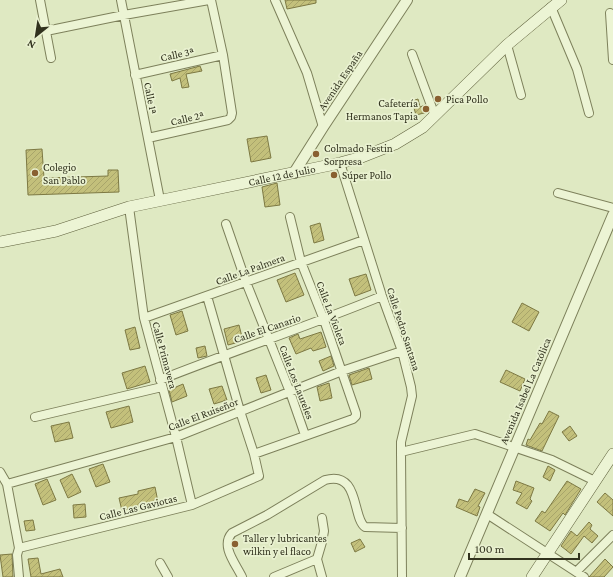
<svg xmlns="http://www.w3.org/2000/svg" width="613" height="577" viewBox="0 0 613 577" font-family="'Crimson Pro',serif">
<defs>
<pattern id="building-hatch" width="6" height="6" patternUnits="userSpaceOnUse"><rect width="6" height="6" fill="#c3c07b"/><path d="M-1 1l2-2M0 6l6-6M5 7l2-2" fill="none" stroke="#a8a56a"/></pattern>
</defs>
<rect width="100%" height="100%" fill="#dfe9c2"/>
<path fill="url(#building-hatch)" stroke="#7d7943" d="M 285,0 L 316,0 L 316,3 L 287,9 Z
M 200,66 L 202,71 L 186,74 L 189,87 L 182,88 L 180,78 L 172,81 L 170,74 Z
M 418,99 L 420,107 L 425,105 L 428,112 L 416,115 L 412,101 Z
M 267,136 L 271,158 L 251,162 L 247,139 Z
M 42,149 L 44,178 L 108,176 L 108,170 L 118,170 L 119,192 L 28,195 L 26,150 Z
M 277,183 L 280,205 L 265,207 L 262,187 Z
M 320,223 L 324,240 L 314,243 L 310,226 Z
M 295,273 L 304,295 L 286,302 L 277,280 Z
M 366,274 L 371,290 L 355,296 L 349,279 Z
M 522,303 L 539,312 L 529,331 L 512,322 Z
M 182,311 L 188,331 L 176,335 L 170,315 Z
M 239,325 L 243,341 L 228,345 L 224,329 Z
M 135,327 L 140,348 L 130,350 L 125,330 Z
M 321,332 L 326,347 L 313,351 L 311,348 L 296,354 L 289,338 L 298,334 L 300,339 Z
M 205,346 L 207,356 L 198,358 L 196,348 Z
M 331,356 L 334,366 L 323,371 L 319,361 Z
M 145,366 L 150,382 L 127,389 L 122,373 Z
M 369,368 L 372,379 L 352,385 L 349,375 Z
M 506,370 L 525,379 L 520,391 L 500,382 Z
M 266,375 L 271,390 L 261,393 L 256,378 Z
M 329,383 L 332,398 L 320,401 L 317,387 Z
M 183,384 L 187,396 L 172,402 L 169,390 Z
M 222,386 L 227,400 L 214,404 L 209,389 Z
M 129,406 L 133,422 L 111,428 L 106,412 Z
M 549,411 L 559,416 L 542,451 L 526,445 L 528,439 L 530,440 L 540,423 L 542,424 Z
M 69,422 L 73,438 L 55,442 L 51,426 Z
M 570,426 L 577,436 L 569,441 L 562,432 Z
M 103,464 L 110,482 L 96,487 L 89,469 Z
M 548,466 L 555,470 L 550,481 L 543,477 Z
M 72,474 L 81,492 L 68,498 L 60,480 Z
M 47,479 L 56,500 L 43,505 L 35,484 Z
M 516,481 L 534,488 L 530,499 L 532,501 L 527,509 L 516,503 L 522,493 L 513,490 Z
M 567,481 L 581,489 L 565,515 L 563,513 L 550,531 L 535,521 L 542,511 L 545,513 Z
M 155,487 L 158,502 L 122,511 L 119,498 L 138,494 L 138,491 Z
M 475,489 L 485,493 L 478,506 L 480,507 L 477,516 L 456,507 L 459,499 L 468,502 Z
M 605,493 L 613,500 L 613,516 L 597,502 Z
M 85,504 L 86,517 L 74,518 L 73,505 Z
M 33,520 L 35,530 L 26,531 L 24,521 Z
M 589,522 L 592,525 L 590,529 L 598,536 L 592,543 L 584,536 L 571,554 L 561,546 L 571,531 L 577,536 Z
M 360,539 L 365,547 L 355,552 L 351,543 Z
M 12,554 L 13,577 L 3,577 L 0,555 Z
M 38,558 L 41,574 L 60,569 L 63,577 L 31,577 L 28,559 Z
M 605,559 L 613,567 L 604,577 L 589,577 Z"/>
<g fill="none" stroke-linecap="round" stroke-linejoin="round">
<g stroke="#7d805b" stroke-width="10">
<path id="minor" d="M 40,0 L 51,58
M 121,0 L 160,200
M 275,0 L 307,73 L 323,127
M 551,7 L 577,69 L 589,113
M 610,13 L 613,60
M 46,31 L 124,15 L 209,0
M 507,45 L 521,95
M 412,54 L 435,116
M 135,75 L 223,55
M 148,138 L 228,120 L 231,117 L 232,113 L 223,55 L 211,0
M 340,163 L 382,296 L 402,351 L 411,387 L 412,396 L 401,442 L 401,452 L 402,577
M 558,193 L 613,208
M 129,207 L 144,318 L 176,437 L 192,505
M 226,224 L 246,282 L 290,392 L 305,435
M 144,318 L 364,240
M 160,380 C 233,351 309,326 382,296
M 35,417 L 162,387
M 401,452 L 475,434 L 552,460 L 595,481
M 254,454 L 353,419 L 356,416 L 356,413 L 324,320 L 301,262 L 290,217
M 0,472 L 7,484 L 19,548 L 17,555 L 19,577
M 7,484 L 176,437 L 342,371 L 402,351
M 487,514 L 584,577
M 322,518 L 324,531 L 322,542 L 317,559 L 322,577
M 19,548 L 192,505 L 259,476 L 254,454 L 240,411 L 207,296
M 160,563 L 168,577
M 576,572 L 613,535
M 242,577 C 236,564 220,546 232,533 L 267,515 L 325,480 C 360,470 352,518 365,527 L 402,528
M 274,577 L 317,559"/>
</g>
<g stroke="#7d805b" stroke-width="12">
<path id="tertiary" d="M 294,173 L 323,127 L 407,0
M 460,577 L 613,215"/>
</g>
<g stroke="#60623e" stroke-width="12">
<g id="secondary">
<path id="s1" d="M 0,242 L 56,231 L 129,207 L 340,163 L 362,157 L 395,144 L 423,127 L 507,45 L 561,0"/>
<path d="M 532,577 L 613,454"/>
</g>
</g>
<use href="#minor" stroke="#ecf4d4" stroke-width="8"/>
<use href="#tertiary" stroke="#ecf4d4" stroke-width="10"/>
<use href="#secondary" stroke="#ecf4d4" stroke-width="11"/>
</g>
<g fill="#896031" stroke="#e9f1d0" stroke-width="1.5">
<circle cx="438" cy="99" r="4"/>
<circle cx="426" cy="109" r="4"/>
<circle cx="316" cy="154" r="4"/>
<circle cx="35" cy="173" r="4"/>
<circle cx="334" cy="175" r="4"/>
<circle cx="235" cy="544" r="4"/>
</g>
<g text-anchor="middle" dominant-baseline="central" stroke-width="3.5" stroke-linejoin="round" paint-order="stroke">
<g font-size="11" fill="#31321e" stroke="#e9f1d0">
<text transform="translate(177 54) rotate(-12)">Calle 3ª</text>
<text transform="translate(340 80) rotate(-56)">Avenida España</text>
<text transform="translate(151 98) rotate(79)">Calle 1ª</text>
<text transform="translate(187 118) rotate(-13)">Calle 2ª</text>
<text stroke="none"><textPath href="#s1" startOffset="290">Calle 12 de Julio</textPath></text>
<text transform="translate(250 269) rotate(-20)">Calle La Palmera</text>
<text transform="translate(332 313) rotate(69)">Calle La Violeta</text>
<text transform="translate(267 328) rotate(-19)">Calle El Canario</text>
<text transform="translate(404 329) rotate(72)">Calle Pedro Santana</text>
<text transform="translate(165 355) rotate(75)">Calle Primavera</text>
<text transform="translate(297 382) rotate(69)">Calle Los Laureles</text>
<text transform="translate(525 391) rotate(-67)">Avenida Isabel La Católica</text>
<text transform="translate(203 414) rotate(-21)">Calle El Ruiseñor</text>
<text transform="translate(138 507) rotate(-14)">Calle Las Gaviotas</text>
</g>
<g font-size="11" fill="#31321e" stroke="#e9f1d0" text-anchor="start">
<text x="446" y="99">Pica Pollo</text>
<text x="418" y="103" text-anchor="end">Cafetería<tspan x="418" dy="13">Hermanos Tapia</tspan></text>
<text x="324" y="148">Colmado Festin<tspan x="324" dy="13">Sorpresa</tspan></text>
<text x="43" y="167">Colegio<tspan x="43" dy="13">San Pablo</tspan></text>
<text x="342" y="175">Súper Pollo</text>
<text x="243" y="538">Taller y lubricantes<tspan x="243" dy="13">wilkin y el flaco</tspan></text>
</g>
</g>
<g transform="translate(36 36) rotate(210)" stroke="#e9f1d0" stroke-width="3" paint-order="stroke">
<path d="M0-3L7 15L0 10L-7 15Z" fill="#31321e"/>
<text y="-6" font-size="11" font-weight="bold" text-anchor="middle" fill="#31321e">N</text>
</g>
<path d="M469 553v6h110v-6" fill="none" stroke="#31321e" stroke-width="2"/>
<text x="475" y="553" font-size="12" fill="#31321e" stroke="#e9f1d0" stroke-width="3" paint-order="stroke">100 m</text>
</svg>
